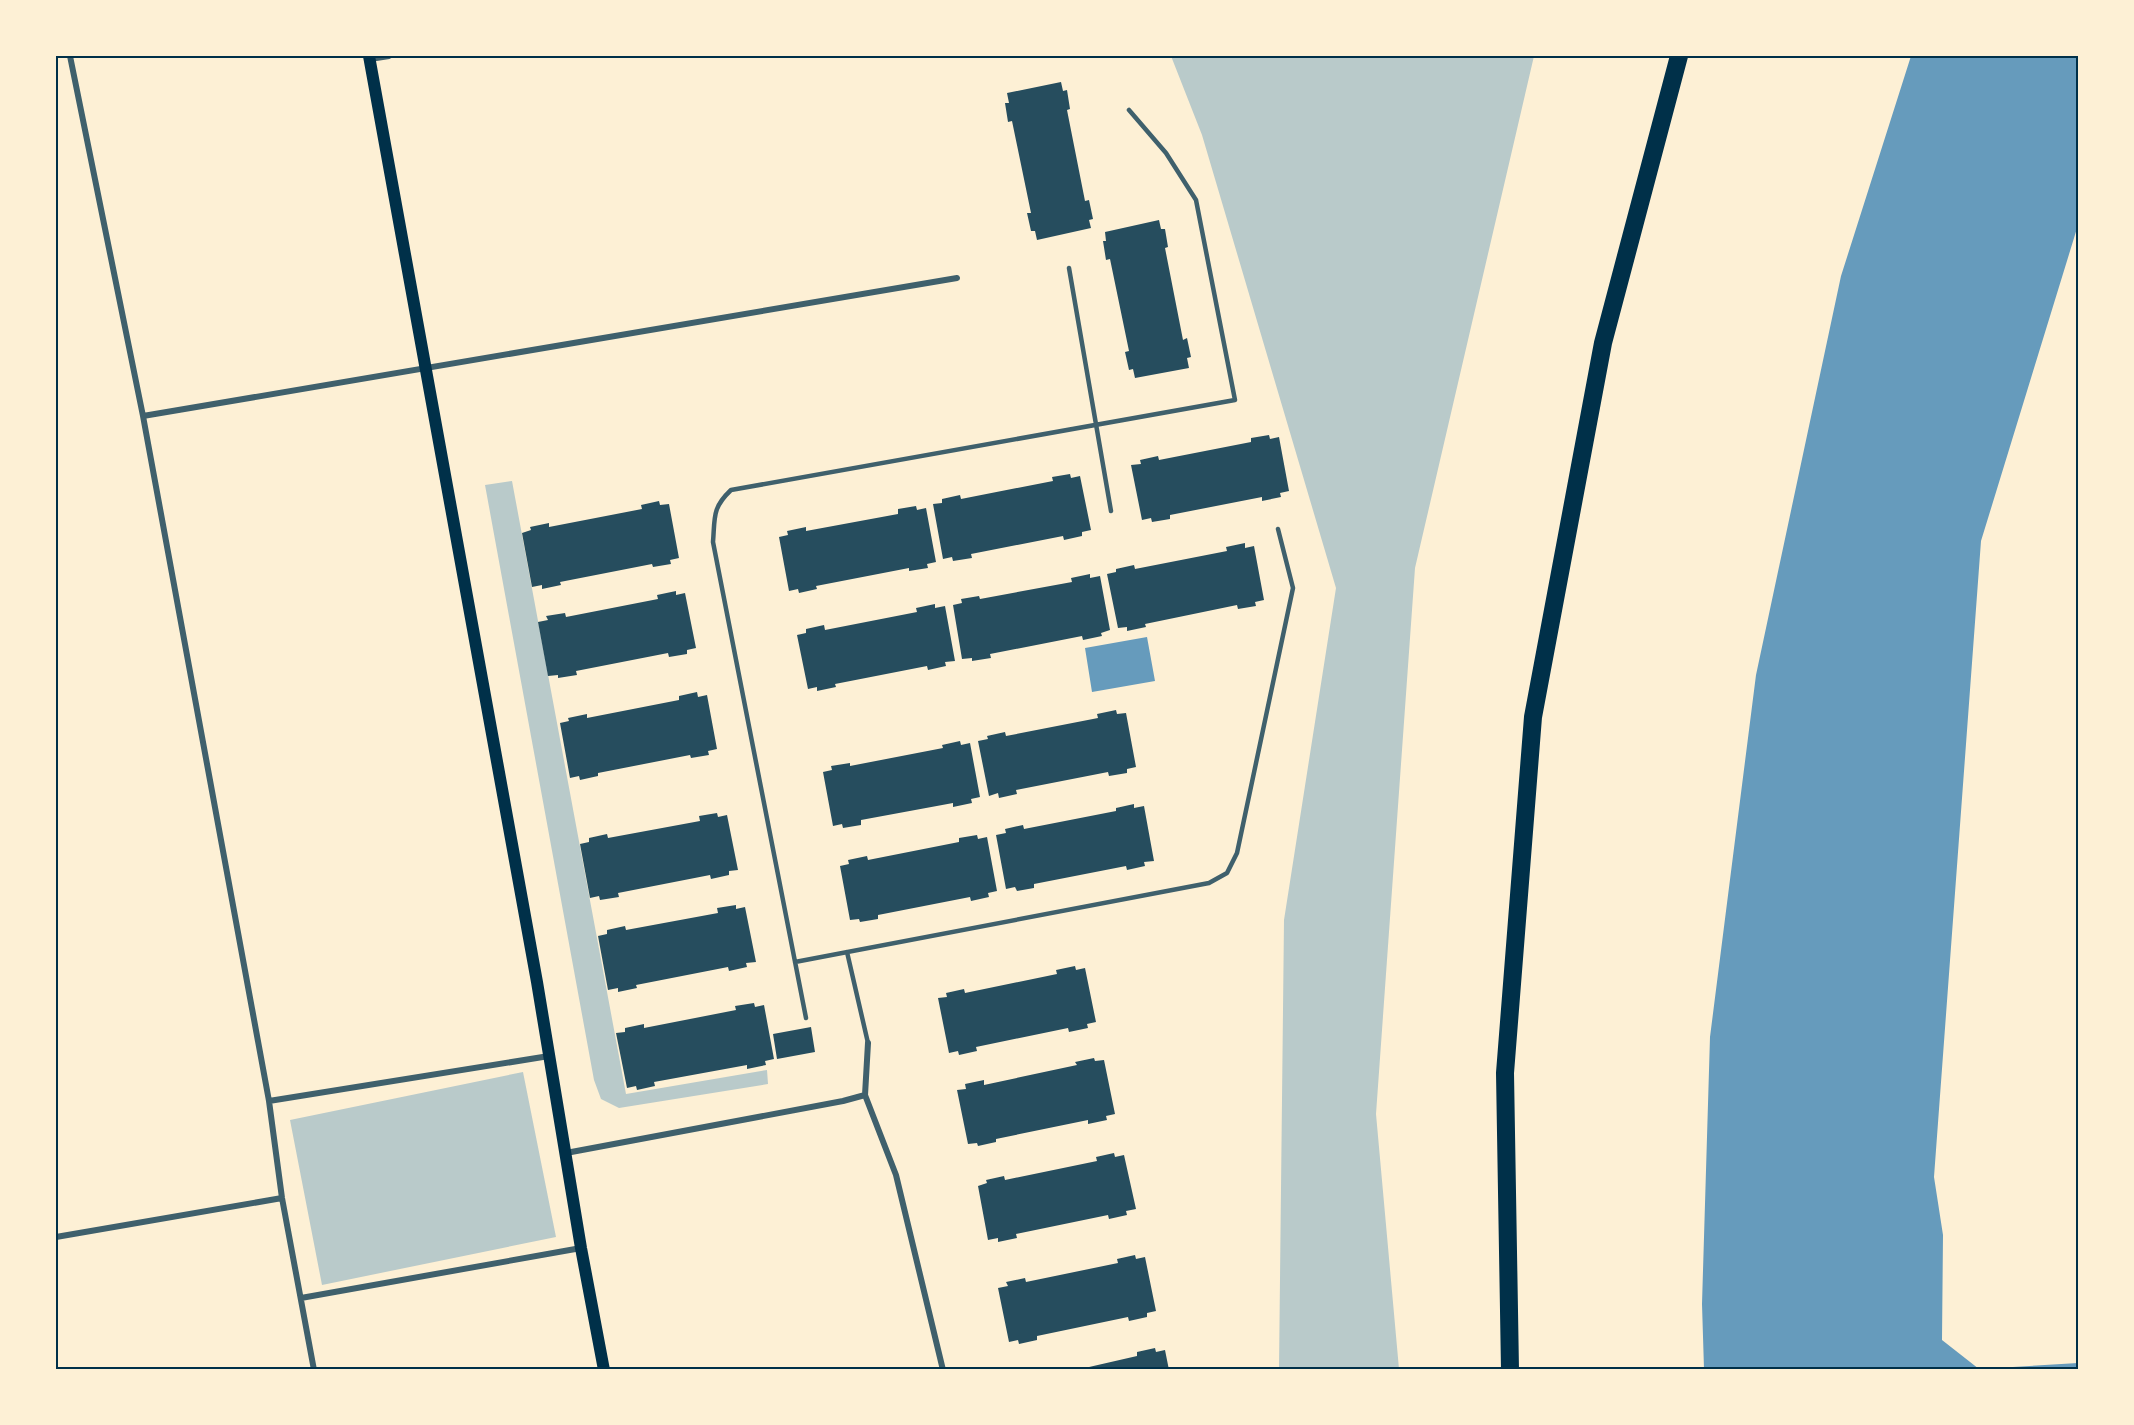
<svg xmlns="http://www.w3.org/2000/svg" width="2134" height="1425" viewBox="0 0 2134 1425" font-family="'Titillium Web',sans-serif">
<rect width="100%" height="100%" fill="#fdf0d5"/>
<path fill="#b9caca" d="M 1171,56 L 1534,56 L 1415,568 L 1376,1114 L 1399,1369 L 1279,1369 L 1284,920 L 1336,588 L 1202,135 Z
M 512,481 L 626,1094 L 767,1070 L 768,1084 L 619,1108 L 601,1099 L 594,1080 L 485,485 Z
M 523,1072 L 556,1237 L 322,1285 L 290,1120 Z"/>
<path fill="#669bbc" d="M 1911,56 L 2078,56 L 2078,225 L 1981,541 L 1934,1177 L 1943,1235 L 1942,1340 L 1979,1369 L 2078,1363 L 2078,1369 L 1704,1369 L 1702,1304 L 1710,1037 L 1756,675 L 1841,276 Z
M 1147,637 L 1155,681 L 1092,692 L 1085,648 Z"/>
<path fill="#264d5e" d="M 1061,82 L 1063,91 L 1067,90 L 1070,109 L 1067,110 L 1085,201 L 1089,200 L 1093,219 L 1089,220 L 1091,228 L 1037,240 L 1035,231 L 1031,231 L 1027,213 L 1031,213 L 1012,121 L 1008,122 L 1005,103 L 1009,103 L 1007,93 Z
M 1159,220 L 1161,229 L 1165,229 L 1168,247 L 1165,248 L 1183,340 L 1187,338 L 1191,357 L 1187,358 L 1189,368 L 1135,378 L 1133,369 L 1129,370 L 1125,352 L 1129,351 L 1110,259 L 1106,260 L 1103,241 L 1106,241 L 1105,232 Z
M 1269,435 L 1270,439 L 1279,437 L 1289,491 L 1280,493 L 1281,497 L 1262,501 L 1262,497 L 1170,515 L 1170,519 L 1152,522 L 1151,518 L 1142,520 L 1131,465 L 1141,464 L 1140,460 L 1158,456 L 1159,460 L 1251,442 L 1251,438 Z
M 1070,474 L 1071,478 L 1080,476 L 1091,530 L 1082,532 L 1082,536 L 1064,540 L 1063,536 L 971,554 L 972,558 L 953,561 L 952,557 L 943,559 L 933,504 L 942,503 L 942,499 L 960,495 L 961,499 L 1053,481 L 1052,477 Z
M 659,501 L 660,505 L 669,504 L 679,558 L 670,560 L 671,564 L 653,567 L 652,564 L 560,582 L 561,585 L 542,589 L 542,585 L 532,587 L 522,533 L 531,530 L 530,527 L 549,523 L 549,527 L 642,509 L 641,505 Z
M 916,506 L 917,510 L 926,508 L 936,562 L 927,564 L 928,568 L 909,571 L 909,568 L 816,586 L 817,589 L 799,593 L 798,589 L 789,591 L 779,537 L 788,535 L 787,531 L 806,527 L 806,531 L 898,514 L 898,509 Z
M 1245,543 L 1245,548 L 1254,546 L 1264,600 L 1255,602 L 1256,606 L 1238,609 L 1237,605 L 1145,624 L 1146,627 L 1127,631 L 1127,627 L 1118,628 L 1107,574 L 1116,572 L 1116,569 L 1134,565 L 1135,569 L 1227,551 L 1226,547 Z
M 1090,574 L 1090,578 L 1100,576 L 1110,630 L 1101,633 L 1102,636 L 1083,640 L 1082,636 L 990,654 L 991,658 L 972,661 L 972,658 L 962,659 L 953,605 L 962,603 L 961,599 L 979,596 L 980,599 L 1072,582 L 1071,578 Z
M 676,591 L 676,595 L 685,593 L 696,648 L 687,650 L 687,654 L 669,657 L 668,653 L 576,671 L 577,675 L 558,678 L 558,675 L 548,676 L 538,622 L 548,620 L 546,616 L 565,613 L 566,617 L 658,599 L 657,595 Z
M 935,604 L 935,608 L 945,606 L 955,661 L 945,662 L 946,666 L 928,670 L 927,666 L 835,684 L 836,687 L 817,691 L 817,687 L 808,689 L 797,635 L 806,633 L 806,629 L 824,625 L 825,630 L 917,612 L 916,608 Z
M 697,692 L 698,697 L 707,695 L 717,749 L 708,751 L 709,755 L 691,758 L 690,755 L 598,773 L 598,776 L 580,780 L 579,776 L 570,778 L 560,723 L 569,721 L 568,718 L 587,714 L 587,718 L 679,700 L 679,696 Z
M 1116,710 L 1117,714 L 1126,713 L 1136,767 L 1127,769 L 1127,773 L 1109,776 L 1108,772 L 1016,790 L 1017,794 L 999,798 L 998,793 L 989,796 L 978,741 L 988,739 L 987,736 L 1005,732 L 1006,736 L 1098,718 L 1097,714 Z
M 960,741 L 961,745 L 970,743 L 980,797 L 971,799 L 972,803 L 953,807 L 953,803 L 861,820 L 861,825 L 843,828 L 842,824 L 833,826 L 823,772 L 832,770 L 831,766 L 850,763 L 850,766 L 943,748 L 942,745 Z
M 1134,804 L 1134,808 L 1144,806 L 1154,861 L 1144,862 L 1145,866 L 1127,870 L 1126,866 L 1034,884 L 1034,888 L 1017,891 L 1015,887 L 1006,889 L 996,835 L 1006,833 L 1005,829 L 1023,825 L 1024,829 L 1116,811 L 1116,808 Z
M 717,813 L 718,817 L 727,815 L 738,870 L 729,871 L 729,875 L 711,879 L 710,875 L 618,893 L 619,897 L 600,900 L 599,896 L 590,898 L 580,844 L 589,842 L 589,838 L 607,834 L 608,838 L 700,821 L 699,816 Z
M 977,835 L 978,839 L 987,837 L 997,891 L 988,893 L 989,897 L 971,901 L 970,897 L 878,915 L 878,919 L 860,922 L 859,919 L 850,920 L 840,866 L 849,864 L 848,860 L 867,856 L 868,860 L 959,842 L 959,838 Z
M 736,905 L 736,909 L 745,907 L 756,962 L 746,963 L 747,967 L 729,971 L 728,967 L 636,985 L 637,988 L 618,992 L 618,988 L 608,990 L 598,936 L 607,934 L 607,930 L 625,926 L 626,930 L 718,913 L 717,908 Z
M 1075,966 L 1076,970 L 1085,968 L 1096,1022 L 1087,1024 L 1088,1028 L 1069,1032 L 1068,1028 L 976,1047 L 977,1051 L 959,1055 L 958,1051 L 949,1053 L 938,998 L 947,997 L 946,993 L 964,989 L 965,993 L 1057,974 L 1056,970 Z
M 754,1003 L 755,1007 L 764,1005 L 774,1059 L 765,1061 L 766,1065 L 747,1069 L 747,1065 L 654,1082 L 655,1086 L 637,1090 L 636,1086 L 627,1088 L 616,1033 L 625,1032 L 625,1028 L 644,1024 L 644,1028 L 736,1010 L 735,1006 Z
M 811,1027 L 815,1052 L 777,1059 L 773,1034 Z
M 1094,1058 L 1095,1061 L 1104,1060 L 1115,1114 L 1106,1116 L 1107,1120 L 1088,1124 L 1088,1120 L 996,1139 L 996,1142 L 978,1146 L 977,1143 L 968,1144 L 957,1090 L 966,1089 L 965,1084 L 984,1080 L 984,1085 L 1077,1065 L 1075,1062 Z
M 1114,1153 L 1115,1157 L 1124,1155 L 1136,1209 L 1126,1211 L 1127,1215 L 1109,1219 L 1108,1215 L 1016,1234 L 1017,1238 L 998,1242 L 998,1238 L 988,1240 L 978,1186 L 987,1183 L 986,1180 L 1004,1176 L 1005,1180 L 1097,1161 L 1096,1157 Z
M 1135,1255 L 1136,1259 L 1145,1257 L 1156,1311 L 1147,1313 L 1147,1317 L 1129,1321 L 1128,1317 L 1037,1336 L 1037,1340 L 1019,1344 L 1018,1340 L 1009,1342 L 998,1288 L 1008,1286 L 1006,1282 L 1025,1278 L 1026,1282 L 1118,1263 L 1117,1259 Z
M 1155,1348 L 1156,1352 L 1165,1350 L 1169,1370 L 1076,1370 L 1137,1356 L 1137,1352 Z"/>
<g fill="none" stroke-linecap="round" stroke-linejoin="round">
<path stroke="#3f606c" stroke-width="4.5" d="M 1069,268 L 1111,511
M 847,952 L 868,1043
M 795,962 L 1209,883 L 1227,873 L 1237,853 L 1293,588 L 1278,529
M 806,1018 L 713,542 C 715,517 712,508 731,490 L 1235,400 L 1196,200 L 1166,153 L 1129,110"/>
<path stroke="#3f606c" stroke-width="6" d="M 70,56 L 143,416 L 269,1101 L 282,1198 L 314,1370
M 370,59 L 389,56
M 143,416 L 957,278
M 868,1043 L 865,1095 L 896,1175 L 943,1370
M 269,1101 L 549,1056
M 566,1153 L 843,1101 L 865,1095
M 56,1237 L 282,1198
M 301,1298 L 581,1248"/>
<path stroke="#003049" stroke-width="12" d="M 369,56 L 537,982 L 581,1248 L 604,1370"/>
<path stroke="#003049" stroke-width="18" d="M 1510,1370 L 1505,1073 L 1533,717 L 1603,343 L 1679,56"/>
</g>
<rect width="2134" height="1425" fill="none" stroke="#fdf0d5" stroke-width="114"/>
<rect x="57" y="57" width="2020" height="1311" fill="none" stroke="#003049" stroke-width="2"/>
</svg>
